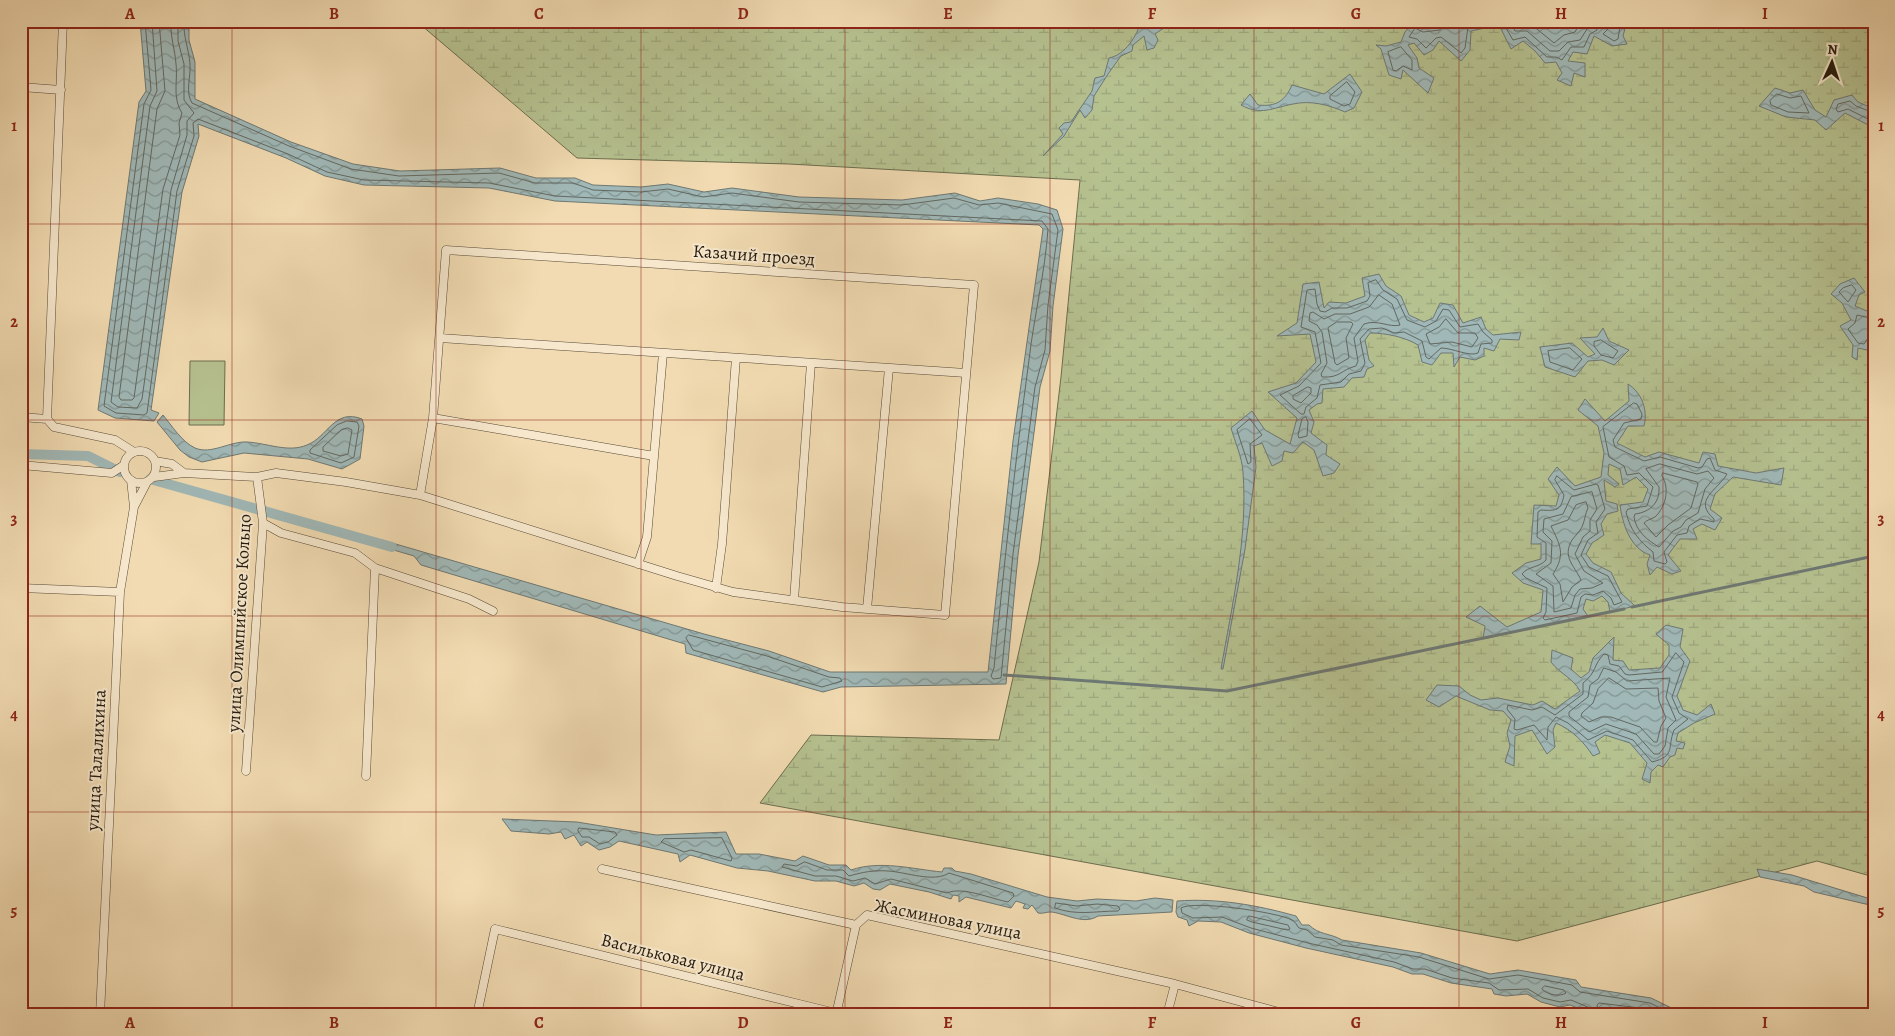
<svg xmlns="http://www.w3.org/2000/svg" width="1895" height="1036" viewBox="0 0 1895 1036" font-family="Alegreya,serif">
<defs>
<pattern id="wetland-marsh" width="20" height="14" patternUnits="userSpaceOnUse" patternTransform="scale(1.25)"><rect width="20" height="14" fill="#b6c190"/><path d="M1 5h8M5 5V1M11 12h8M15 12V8" fill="none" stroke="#9ca57b"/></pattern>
<pattern id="water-waves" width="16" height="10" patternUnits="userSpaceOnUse" patternTransform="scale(1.25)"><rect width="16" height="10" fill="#a0b8b7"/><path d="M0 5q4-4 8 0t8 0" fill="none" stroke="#829593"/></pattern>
</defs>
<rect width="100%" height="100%" fill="#f2dbb2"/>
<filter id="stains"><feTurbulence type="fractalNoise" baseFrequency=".004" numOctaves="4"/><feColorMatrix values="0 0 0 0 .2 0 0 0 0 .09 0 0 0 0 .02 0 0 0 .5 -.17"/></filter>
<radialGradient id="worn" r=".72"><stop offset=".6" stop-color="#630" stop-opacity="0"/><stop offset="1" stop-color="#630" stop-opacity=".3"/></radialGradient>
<path fill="url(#wetland-marsh)" stroke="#6c6d4e" d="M 421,21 L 1874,21 L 1874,877 L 1817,861 L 1517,941 L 760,803 L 811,735 L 999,740 L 1039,562 L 1061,377 L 1080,180 L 789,164 L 577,158 L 421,25 Z"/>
<path fill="#b6c190" stroke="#6c6d4e" d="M 190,361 L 225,361 L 224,425 L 189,425 Z"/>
<path fill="url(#water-waves)" stroke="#6e7873" d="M 140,21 L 189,21 L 189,40 L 195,62 L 195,99 L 291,142 L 353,164 L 400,171 L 500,168 L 536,178 L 575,178 L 593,185 L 641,187 L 668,184 L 704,192 L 732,188 L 799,197 L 902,200 L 955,193 L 980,201 L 998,198 L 1038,204 L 1057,210 L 1063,229 L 1053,306 L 1050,351 L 1040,387 L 1018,555 L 1006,684 L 841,687 L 823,692 L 686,653 L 685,644 L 421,565 L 414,556 L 380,546 L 382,540 L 704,634 L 769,651 L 830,672 L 988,672 L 1013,441 L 1043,229 L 1039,225 L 555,201 L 489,188 L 364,185 L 325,176 L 286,158 L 198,124 L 199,136 L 182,192 L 151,410 L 159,413 L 154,421 L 115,418 L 98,410 L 139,102 L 146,91 Z
M 1141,21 L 1174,21 L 1155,34 L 1158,40 L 1154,48 L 1147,50 L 1144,36 L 1133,45 L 1132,51 L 1121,56 L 1108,74 L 1094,96 L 1092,110 L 1085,118 L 1080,110 L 1064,136 L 1043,156 L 1063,134 L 1059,128 L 1064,123 L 1071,122 L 1092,91 L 1095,78 L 1104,76 L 1109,58 C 1125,55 1137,36 1141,21 Z
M 1414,21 L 1419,21 L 1423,27 L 1438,26 L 1439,21 L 1598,21 L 1604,26 L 1609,21 L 1627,21 L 1623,36 L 1627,44 L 1612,46 L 1594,36 L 1587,54 L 1573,52 L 1568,61 L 1585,63 L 1585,77 L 1574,73 L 1571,86 L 1557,80 L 1562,73 L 1556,62 L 1545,63 L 1535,51 L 1523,41 L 1511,49 L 1499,25 L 1471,31 L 1470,50 L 1461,61 L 1439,41 L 1433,50 L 1424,55 L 1414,43 L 1408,45 L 1417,58 L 1419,68 L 1434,78 L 1428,93 L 1403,70 L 1401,79 L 1389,75 L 1381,49 L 1376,45 L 1386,46 L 1401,42 L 1405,32 Z
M 1350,74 L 1362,92 L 1354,108 L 1345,112 C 1329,105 1311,100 1293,104 C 1272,108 1261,116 1241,105 L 1250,94 L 1258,105 C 1276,107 1285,101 1292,85 L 1324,94 Z
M 1775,88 L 1790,93 L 1803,90 L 1815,110 L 1826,117 L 1834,100 L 1852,95 L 1858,102 L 1874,109 L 1874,128 L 1845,113 L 1826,130 L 1815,120 L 1786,117 L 1759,106 Z
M 1379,274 L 1386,286 L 1401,296 L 1409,315 L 1424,322 L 1433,318 L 1440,303 L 1453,305 L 1463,323 L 1481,317 L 1486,329 L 1493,335 L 1521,332 L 1519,340 L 1500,339 L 1494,351 L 1484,348 L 1484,356 L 1475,360 L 1460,357 L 1454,367 L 1453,353 L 1441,353 L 1432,365 L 1422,362 L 1418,345 C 1405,337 1386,333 1370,333 L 1365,340 L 1369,360 L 1374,366 L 1367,369 L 1364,377 L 1352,378 L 1344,387 L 1323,389 L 1322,403 L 1317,404 L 1309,410 L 1314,422 L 1311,433 L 1327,445 L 1326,455 L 1340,464 L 1334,473 L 1323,476 L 1314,450 L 1303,442 L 1293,453 L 1284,451 L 1282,461 L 1272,466 L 1262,443 L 1254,446 L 1256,467 L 1245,549 L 1223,669 L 1221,669 C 1232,605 1248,538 1243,472 C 1242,457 1235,442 1231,428 L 1252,411 L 1265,430 L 1290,444 L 1297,418 L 1268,392 L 1296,383 L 1316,362 L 1310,334 L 1277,336 L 1297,323 L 1303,284 L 1319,282 L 1324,308 L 1329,302 L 1346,303 L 1365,296 L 1362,278 Z
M 1854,278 L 1865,292 L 1859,295 L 1855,306 L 1874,314 L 1874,342 L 1871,342 L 1867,350 L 1858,348 L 1857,360 L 1852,357 L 1853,345 L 1840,326 L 1851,320 L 1842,303 L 1831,294 L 1840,284 Z
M 1603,328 L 1609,341 L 1629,350 L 1614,365 L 1602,360 L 1588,361 L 1575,377 L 1545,367 L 1540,347 L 1572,343 L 1588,357 L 1595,354 L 1580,338 L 1597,337 Z
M 1628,384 C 1642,393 1648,410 1644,426 L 1628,426 L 1617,443 L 1645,457 L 1659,452 L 1699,463 L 1703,452 L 1715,454 L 1718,466 L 1756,473 L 1784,468 L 1781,485 L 1733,477 L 1715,494 L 1710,509 L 1722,518 L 1715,530 L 1702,524 L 1693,529 L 1697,539 L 1680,539 L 1668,555 L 1681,571 L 1672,574 L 1657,567 L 1650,575 L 1647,564 L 1650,555 C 1630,549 1622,522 1620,505 L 1643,502 L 1648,489 L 1636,477 L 1623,485 L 1620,469 L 1609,464 L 1608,475 L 1619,484 L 1615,487 L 1604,480 L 1606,501 L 1617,504 L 1618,511 L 1607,514 L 1601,524 L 1604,535 L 1592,543 L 1586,554 L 1593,563 L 1611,572 L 1621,593 L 1635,606 L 1610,612 L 1608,602 L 1602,596 L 1593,601 L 1586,599 L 1583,609 L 1588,616 L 1483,639 L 1485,626 L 1466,617 L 1480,606 L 1507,627 L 1541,612 L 1543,590 L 1523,583 L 1512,573 L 1526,563 L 1541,559 L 1541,544 L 1531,544 L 1534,505 L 1556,506 L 1559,495 L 1548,479 L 1557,467 L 1575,486 L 1601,477 L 1604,453 L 1598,426 L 1578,410 L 1585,399 L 1605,421 L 1629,401 Z
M 163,415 C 172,426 182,442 195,448 C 211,455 230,441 247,442 C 267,443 288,453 307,445 C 328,437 334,408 362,419 L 364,426 L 360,459 L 342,469 L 308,459 L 244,453 L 202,462 L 189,457 L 180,450 L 157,422 Z
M 1666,625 L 1683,629 L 1680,647 L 1690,661 L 1677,696 L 1683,710 L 1697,715 L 1711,704 L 1715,714 L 1694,723 L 1678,733 L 1676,741 L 1685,743 L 1683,749 L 1677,748 L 1675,755 L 1670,757 L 1663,767 L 1658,765 L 1651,772 L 1650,783 L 1642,779 L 1647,763 L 1630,743 L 1605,735 L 1595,742 L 1600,753 L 1593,756 C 1584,742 1572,730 1556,723 L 1553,730 L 1555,747 L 1547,754 L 1532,730 L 1515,736 L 1514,766 L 1505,762 L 1510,746 L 1507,733 L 1511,720 L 1503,711 L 1490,710 L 1456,696 L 1439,707 L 1426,700 L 1437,685 L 1459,686 L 1470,695 L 1481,700 L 1498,698 L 1533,705 L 1542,701 L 1555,709 L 1580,691 C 1573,678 1560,674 1551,662 L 1552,650 L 1573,658 L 1571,669 L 1581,678 L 1589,672 L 1593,658 L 1614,637 L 1613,660 L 1623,661 L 1629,670 L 1660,668 L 1669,655 L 1669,645 L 1656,634 Z
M 502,819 L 577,822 L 656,835 L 726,832 L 736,854 L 759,854 L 795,861 L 803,856 L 829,865 L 846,865 L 851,870 C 880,860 912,869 942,872 L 944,868 L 952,868 L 955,871 L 971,874 L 1047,897 L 1077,901 L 1097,899 L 1136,901 L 1155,898 L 1173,900 L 1172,912 L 1098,916 C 1083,926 1063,912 1050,912 C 1046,912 1042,914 1038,913 L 1032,905 L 1028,909 L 1023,908 L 1025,904 L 1016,901 L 1011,908 L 966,897 L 959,902 L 959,896 L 953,895 L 951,899 L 929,892 L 890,884 L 880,890 L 873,889 L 864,883 L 854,886 L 836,881 L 815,881 L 768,871 L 737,868 L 690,855 L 680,862 L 678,854 L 619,841 L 610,847 L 599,850 L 587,842 L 581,846 L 574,835 L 565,839 L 561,832 L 549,834 L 511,831 Z
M 1757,869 L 1792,875 L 1874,900 L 1874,906 L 1814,892 L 1804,886 L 1760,877 Z
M 1177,901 C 1217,898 1257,905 1296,916 L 1302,925 L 1309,925 C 1319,935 1330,933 1342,940 L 1421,953 L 1490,974 L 1518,970 L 1576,980 L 1581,987 L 1651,998 L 1686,1015 L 1595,1015 L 1570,1005 L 1560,1007 L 1541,1002 L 1527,994 L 1506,996 L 1494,994 L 1492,989 L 1451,983 L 1423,974 L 1412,974 L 1393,967 L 1306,948 L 1249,933 L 1221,922 L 1198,921 L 1189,926 L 1187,920 L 1178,917 L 1176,912 Z"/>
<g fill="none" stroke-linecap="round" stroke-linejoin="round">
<path stroke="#626862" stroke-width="1" d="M 145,21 L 151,90 L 144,104 L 104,406 L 116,413 L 144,415 L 147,413 L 177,191 L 194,136 L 193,123 L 198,119 L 288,154 L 327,172 L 364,180 L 489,183 L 555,196 L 1042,221 L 1048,229 C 1045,273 1034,316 1029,360 C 1015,463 1004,565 994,668 L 991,676 L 993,679 L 1001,678 L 1013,554 L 1035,387 L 1045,350 L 1048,305 L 1058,230 L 1052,214 L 998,203 L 979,205 L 954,198 L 902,205 L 799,202 L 732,193 L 703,197 L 668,189 L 641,192 L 593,190 L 573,183 L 535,183 L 499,173 L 399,176 L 351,169 L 289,146 L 192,103 C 185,92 191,77 190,64 C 189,49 183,37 184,21
M 152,21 L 157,91 L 150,106 L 111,402 L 118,407 L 137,408 L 142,399 L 171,190 L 187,135 L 187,121 L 194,113 L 184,100 L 184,64 L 178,41 L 178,21
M 159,21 L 165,91 L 157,109 L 119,397 L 121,400 L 132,400 L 134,398 L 163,189 L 180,135 L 179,123 L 182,113 C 172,97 178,82 176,64 C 175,49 170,37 171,21
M 1444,21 L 1440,30 L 1423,32 L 1415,28 L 1409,37 L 1417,39 L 1426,48 L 1436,38 L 1441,37 L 1461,53 L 1465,48 L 1468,27 L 1493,21
M 1502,21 L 1513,40 L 1525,37 L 1547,57 L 1556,57 L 1562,60 L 1571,47 L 1584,47 L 1590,34 L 1597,30 L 1595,21
M 1510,21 L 1515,31 L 1527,31 L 1550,51 L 1559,51 L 1568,42 L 1580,40 L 1589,26 L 1589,21
M 1518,21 L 1532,25 L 1554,43 L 1564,35 L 1575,32 L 1581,21
M 1612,21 L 1611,26 L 1603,34 L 1614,41 L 1618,39 L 1621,21
M 1401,47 L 1412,60 L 1412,70 L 1403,66 L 1396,71 L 1393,70 L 1388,52 Z
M 1347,82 L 1355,92 L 1350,104 L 1344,106 L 1330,99 L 1330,96 Z
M 1777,94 L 1790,98 L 1801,96 L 1809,113 L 1788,112 L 1771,105 L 1770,101 Z
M 1874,113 L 1856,106 L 1850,101 L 1838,104 L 1836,109 L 1838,112 L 1848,109 L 1874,122
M 1376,280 L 1383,290 L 1397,299 L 1407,320 L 1425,327 L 1436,321 L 1443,309 L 1449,310 L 1460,327 L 1478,324 L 1483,332 L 1492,340 L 1492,343 L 1481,344 L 1478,353 C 1469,357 1453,348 1441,348 L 1429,359 L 1426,357 L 1422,341 L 1404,332 L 1394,333 L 1382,328 L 1369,329 L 1360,339 L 1365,363 L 1361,371 L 1349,374 L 1341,382 L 1320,385 L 1317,398 L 1306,407 L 1304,414 L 1301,414 L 1280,395 L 1299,386 L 1321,363 L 1315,332 L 1301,327 L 1307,290 L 1315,289 L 1317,304 L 1320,311 L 1325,312 L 1332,308 L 1347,308 L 1367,301 L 1370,296 L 1368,283 Z
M 1852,285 L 1856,290 L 1848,302 L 1839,292 L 1843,288 Z
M 1379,295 L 1392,304 L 1400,325 C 1389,328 1378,319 1364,324 L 1354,338 L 1358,361 L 1356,366 C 1340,370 1341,378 1322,377 L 1321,374 L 1327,363 L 1322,332 L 1317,325 L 1309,321 L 1310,313 L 1313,312 L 1324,319 L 1335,314 L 1350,314 L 1369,307 Z
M 1446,319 L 1458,333 L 1475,333 L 1478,338 L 1472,347 L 1452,342 L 1430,344 L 1426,334 L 1439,327 Z
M 1874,319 L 1857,315 L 1855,323 L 1848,329 L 1858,343 L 1864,344 L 1868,338 L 1874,337
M 1337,322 L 1351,322 L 1353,324 L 1346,338 L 1349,358 L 1337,365 L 1335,363 L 1328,328 Z
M 1601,340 L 1618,351 L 1613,358 L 1601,355 L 1594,346 L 1594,342 Z
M 1570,348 L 1582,359 L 1573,370 L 1550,362 L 1548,351 Z
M 1308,387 L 1311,388 L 1311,393 L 1301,403 L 1293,399 L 1293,396 Z
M 1634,403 L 1637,404 L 1642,414 L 1641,419 L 1624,423 L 1613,440 L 1615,447 L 1644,461 L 1660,457 L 1698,468 L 1702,467 L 1707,459 L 1710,458 L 1715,470 L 1727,474 C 1718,490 1692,500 1714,519 L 1714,522 L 1700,519 L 1689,526 L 1687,533 L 1677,535 L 1664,552 L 1667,562 L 1665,564 L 1654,561 L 1653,552 C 1639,541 1630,530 1626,512 L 1628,509 L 1647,506 L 1653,487 L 1639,473 L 1627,475 L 1624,466 L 1609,457 L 1603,427 Z
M 1306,417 L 1308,422 L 1307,436 L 1299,438 L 1298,435 L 1302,419 Z
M 1250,419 L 1262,435 L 1250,444 L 1251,462 L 1248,464 L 1237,430 Z
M 347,421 L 357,422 L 359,426 L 354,457 L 341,463 L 310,453 L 310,450 L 337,425 Z
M 348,428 L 352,430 L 348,454 L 341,456 L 323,451 L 323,447 L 341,430 Z
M 1660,464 L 1697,474 L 1708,471 L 1714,478 L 1705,489 L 1698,513 L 1686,520 L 1681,527 L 1673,531 L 1659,547 C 1647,540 1636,531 1634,517 L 1635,514 C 1650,512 1660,503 1659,487 L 1646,469 Z
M 1663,473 L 1697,482 L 1698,484 L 1691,508 L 1668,525 L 1656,537 L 1644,523 C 1647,520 1651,519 1655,517 C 1666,507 1670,488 1662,476 Z
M 1557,476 L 1574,490 L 1596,484 L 1598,485 L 1605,509 L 1596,522 L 1598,533 L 1588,540 L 1581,555 L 1589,567 L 1608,576 L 1622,602 L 1614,605 L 1611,598 L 1603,591 L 1593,595 L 1585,594 L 1581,597 L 1577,613 L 1545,620 L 1543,618 L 1546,612 L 1547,588 L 1526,578 L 1522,574 C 1528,566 1539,568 1546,560 L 1546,543 L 1537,537 L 1538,512 L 1541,510 C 1556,511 1561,511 1564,495 L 1555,480 Z
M 1592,492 L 1597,509 L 1590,520 L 1590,531 L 1583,537 L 1575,554 L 1584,571 L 1603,583 L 1592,588 L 1580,589 L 1575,595 L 1571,608 L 1554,612 L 1553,586 L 1536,574 L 1551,563 L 1552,541 L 1543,532 L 1544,519 L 1563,514 L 1571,497 Z
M 1586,502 L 1588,508 C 1585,514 1585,520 1582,527 C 1580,531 1575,536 1572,540 C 1562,557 1574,565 1581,580 L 1572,587 L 1563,602 L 1560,584 L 1553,574 C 1566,554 1560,545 1551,526 L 1568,520 L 1576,505 Z
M 689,635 L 767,656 L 829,677 L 840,678 L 842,681 L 822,687 L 693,650 L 686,638 Z
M 1676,653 L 1684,662 L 1672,697 L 1679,713 L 1688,719 L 1674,730 C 1667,748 1676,756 1652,762 L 1633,740 L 1607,731 L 1588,740 L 1568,723 L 1556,717 L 1548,727 L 1547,740 L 1534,725 L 1517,730 L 1514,729 L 1515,719 L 1507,709 L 1508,705 L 1532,710 L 1542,707 L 1555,715 L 1583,694 L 1583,683 C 1597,672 1593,665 1604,654 L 1608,655 L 1610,664 L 1619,666 L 1625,674 L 1629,675 L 1662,672 Z
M 1604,668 L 1616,672 L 1627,681 L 1670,678 L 1666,697 L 1676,720 L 1668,728 L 1665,746 L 1659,754 L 1654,754 L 1636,734 L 1606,724 L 1589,732 L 1569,716 L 1569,712 L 1588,697 L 1590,685 L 1598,679 Z
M 1609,678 L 1626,689 L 1658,688 L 1659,701 L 1666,718 L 1661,726 L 1657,742 L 1654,742 L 1640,727 L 1611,717 L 1601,717 L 1589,722 L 1581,716 L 1582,713 L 1593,703 L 1598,689 Z
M 579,828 L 615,832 L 617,835 L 608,842 L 600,844 L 589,837 L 582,837 L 578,831 Z
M 722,838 L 732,858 L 731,861 L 691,850 L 684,852 L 661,842 L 664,839 Z
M 805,862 L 827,870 L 843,870 L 849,876 C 863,872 874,870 888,871 C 906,872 934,883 949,873 L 1013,893 L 1014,896 L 1008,902 C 992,899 962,886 947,893 L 891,879 L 875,884 L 865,878 L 853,881 L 836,876 L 815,876 L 782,867 L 784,864 L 796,866 Z
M 1056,903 L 1077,906 L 1097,904 L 1118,906 L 1120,909 L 1118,911 C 1095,911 1077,916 1055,908 Z
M 1249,916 L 1288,925 L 1290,929 L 1287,930 L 1252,922 L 1247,920 Z
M 1545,986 L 1564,990 L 1566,993 C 1560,997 1547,995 1542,989 Z
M 1593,1015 L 1590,1008 L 1571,1000 L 1560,1002 L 1543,998 L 1528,989 L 1499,990 L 1489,983 L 1452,978 L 1425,969 L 1413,969 L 1394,962 L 1308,943 L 1251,928 L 1222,917 L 1193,918 L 1182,913 L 1181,908 C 1193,900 1277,912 1292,920 C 1295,921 1297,926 1299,928 L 1307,930 L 1315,937 L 1333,940 L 1341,945 L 1419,957 L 1489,979 L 1518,975 L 1572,985 L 1580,992 L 1650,1003 L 1674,1015
M 1599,1015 L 1597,1005 L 1599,1003 L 1648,1009 L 1659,1015"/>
<path stroke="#6e7873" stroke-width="3" d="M 1632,607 L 1874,556
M 1004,675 L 1227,691 L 1624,609"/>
<path stroke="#a0b8b7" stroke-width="10" d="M 21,454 L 88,456 L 120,472
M 150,479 L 392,547"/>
<g stroke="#574a36" stroke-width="9">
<path id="minor" d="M 21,87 L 61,90
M 440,338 L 966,373
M 21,417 L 47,419 L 54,427 L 115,440 L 134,452
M 433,418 L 654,456
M 47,419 L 63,21
M124 467a16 16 0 1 1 32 0a16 16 0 1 1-32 0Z
M 155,461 L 172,464 L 184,473
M 21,465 L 112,473 L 124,465
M 154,477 L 184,473 L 257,477 L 276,473 L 346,482 L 420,495 L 677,576 L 733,592 L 842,607 L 945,615 L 974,285 L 446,250 L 433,418 L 420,495
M 131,480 L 134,507 L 147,482
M 263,523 L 281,533 L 355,553 L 375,568 L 469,599 L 493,611
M 638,564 L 647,537 L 663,353
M 21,588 L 120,592
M 716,588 L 722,544 L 736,358
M 794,600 L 811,363
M 867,609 L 889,368
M 246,771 L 263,523 L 257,477
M 366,776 L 375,568
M 602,869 L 856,925
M 856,925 L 867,915 L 1175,984 L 1290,1015
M 100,1015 L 120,592 L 134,507
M 477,1015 L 495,929 L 844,1015
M 836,1015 L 856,925
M 1167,1015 L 1175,984"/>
</g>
<use href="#minor" stroke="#f7e8cd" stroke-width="8"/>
</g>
<path fill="none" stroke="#8f2418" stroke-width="1" stroke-opacity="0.55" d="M 232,21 L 232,1015M 436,21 L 436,1015M 641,21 L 641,1015M 845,21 L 845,1015M 1050,21 L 1050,1015M 1254,21 L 1254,1015M 1459,21 L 1459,1015M 1663,21 L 1663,1015M 21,224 L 1874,224M 21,420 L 1874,420M 21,616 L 1874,616M 21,812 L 1874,812"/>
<g text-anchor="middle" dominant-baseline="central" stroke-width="4" stroke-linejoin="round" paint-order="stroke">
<g font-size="18" fill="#23190c" stroke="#f7e8cd">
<text transform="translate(754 255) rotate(4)">Казачий проезд</text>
<text transform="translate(239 623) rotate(-87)">улица Олимпийское Кольцо</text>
<text transform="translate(96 760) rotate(-87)">улица Талалихина</text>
<text transform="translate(948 919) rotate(11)">Жасминовая улица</text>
<text transform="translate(673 957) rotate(14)">Васильковая улица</text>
</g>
</g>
<rect width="1895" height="1036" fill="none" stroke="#f2dbb2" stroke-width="55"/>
<g transform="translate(1832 62) rotate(3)" stroke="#f7e8cd" stroke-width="4" paint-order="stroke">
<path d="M0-4L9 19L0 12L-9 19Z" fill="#23190c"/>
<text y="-8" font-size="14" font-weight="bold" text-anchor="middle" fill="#23190c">N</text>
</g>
<rect x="28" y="28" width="1840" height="980" fill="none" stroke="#8f2418" stroke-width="2"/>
<g font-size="16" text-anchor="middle" font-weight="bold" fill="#8f2418">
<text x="130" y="19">A</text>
<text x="334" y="19">B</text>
<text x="539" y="19">C</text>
<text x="743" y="19">D</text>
<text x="948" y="19">E</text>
<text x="1152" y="19">F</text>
<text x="1356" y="19">G</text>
<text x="1561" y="19">H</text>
<text x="1765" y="19">I</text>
<text x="14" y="131">1</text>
<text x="1881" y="131">1</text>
<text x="14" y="327">2</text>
<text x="1881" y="327">2</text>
<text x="14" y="524">3</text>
<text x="1881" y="524">3</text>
<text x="14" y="720">4</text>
<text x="1881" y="720">4</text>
<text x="14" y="916">5</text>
<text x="1881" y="916">5</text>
<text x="130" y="1028">A</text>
<text x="334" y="1028">B</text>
<text x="539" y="1028">C</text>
<text x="743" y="1028">D</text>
<text x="948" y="1028">E</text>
<text x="1152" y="1028">F</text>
<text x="1356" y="1028">G</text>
<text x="1561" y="1028">H</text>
<text x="1765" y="1028">I</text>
</g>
<rect width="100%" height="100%" filter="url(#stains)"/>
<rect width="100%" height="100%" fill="url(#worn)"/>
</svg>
